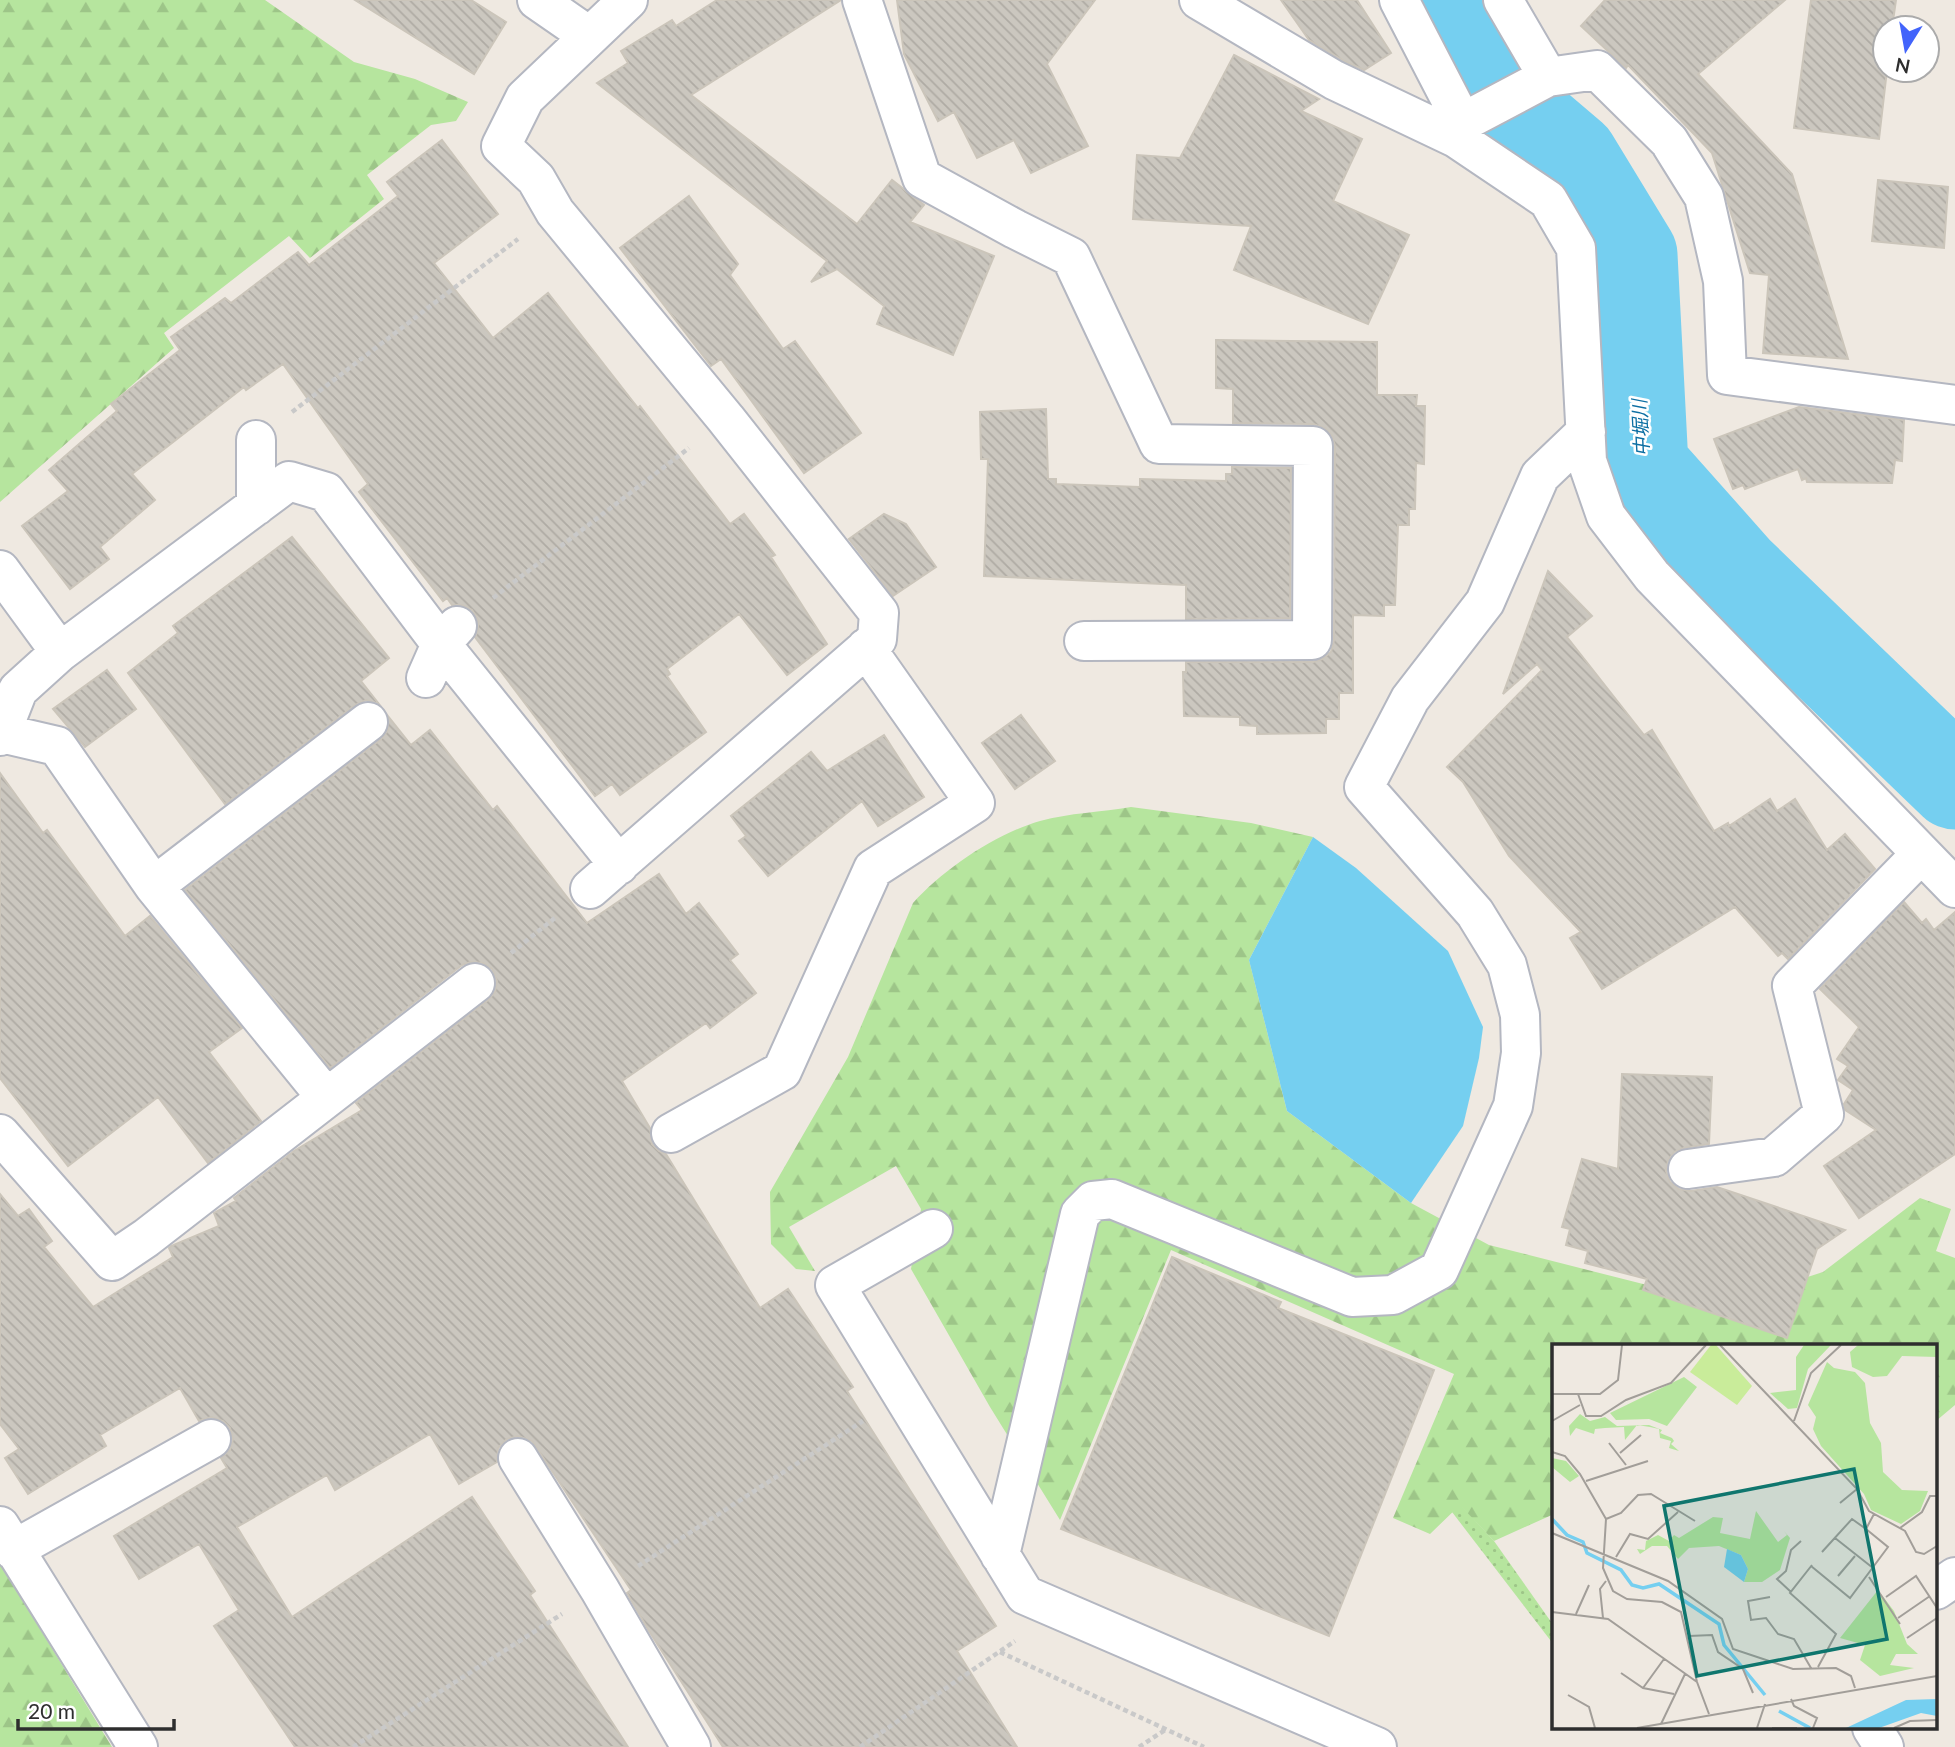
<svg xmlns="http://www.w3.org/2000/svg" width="1955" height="1747" viewBox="0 0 1955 1747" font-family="Lato,'Noto Sans JP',sans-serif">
<defs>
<pattern id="green-dots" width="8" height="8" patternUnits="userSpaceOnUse" patternTransform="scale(1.75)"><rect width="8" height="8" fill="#b6e59e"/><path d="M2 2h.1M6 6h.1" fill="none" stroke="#9dc588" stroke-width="1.8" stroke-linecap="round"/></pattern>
<pattern id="forest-firs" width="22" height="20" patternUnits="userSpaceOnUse" patternTransform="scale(1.75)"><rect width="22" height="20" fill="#b6e59e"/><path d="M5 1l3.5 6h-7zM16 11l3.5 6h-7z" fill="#9dc588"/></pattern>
<pattern id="building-back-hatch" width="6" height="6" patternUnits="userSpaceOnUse" patternTransform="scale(1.75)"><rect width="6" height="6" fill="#cbc7bf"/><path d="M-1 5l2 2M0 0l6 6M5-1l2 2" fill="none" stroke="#afaba4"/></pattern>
</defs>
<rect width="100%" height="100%" fill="#efe9e1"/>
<path fill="url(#green-dots)" d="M 1460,1504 L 1494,1541 L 1554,1626 L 1554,1645 L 1452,1512 Z"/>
<path fill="url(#forest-firs)" d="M 0,0 L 265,0 L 354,62 L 415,79 L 468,102 L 456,121 L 431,125 L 367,175 L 384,199 L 310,258 L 289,236 L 164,333 L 174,348 L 0,502 Z
M 1131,807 L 1251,823 L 1313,837 L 1249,960 L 1287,1111 L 1411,1203 L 1489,1245 L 1647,1285 L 1789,1283 L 1823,1272 L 1920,1198 L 1951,1209 L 1936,1251 L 1955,1258 L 1955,1405 L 1936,1421 L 1936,1346 L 1554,1346 L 1554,1514 L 1494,1541 L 1460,1505 L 1430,1534 L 1393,1518 L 1454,1374 L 1171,1250 L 1060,1520 L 990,1407 L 911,1269 L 921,1209 L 896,1166 L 789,1227 L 815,1271 L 796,1269 L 771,1244 L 770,1192 L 848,1057 L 913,903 C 944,869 995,834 1040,821 C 1069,813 1102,812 1131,807 Z
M 0,1563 L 112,1747 L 0,1747 Z"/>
<path fill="#75cff0" d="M 1313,837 L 1356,868 L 1448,951 L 1483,1027 L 1479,1058 L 1463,1126 L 1411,1203 L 1287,1111 L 1249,960 Z"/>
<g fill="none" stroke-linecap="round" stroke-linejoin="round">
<path stroke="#75cff0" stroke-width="93" d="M 1460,0 L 1525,118 L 1572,158 L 1631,255 L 1642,466 L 1737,573 L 1955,783"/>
</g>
<path fill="url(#building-back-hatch)" stroke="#cbc5ba" stroke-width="2" d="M 355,0 L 471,0 L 506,22 L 474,74 Z
M 717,0 L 841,0 L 691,95 L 857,224 L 892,180 L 924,205 L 910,222 L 994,256 L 953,355 L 877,324 L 884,306 L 837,269 L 811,282 L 827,261 L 597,83 L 628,63 L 621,51 L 672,20 L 676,26 Z
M 897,0 L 1095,0 L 1047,64 L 1088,146 L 1031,173 L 1014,140 L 977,158 L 954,112 L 938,121 L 904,54 Z
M 1281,0 L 1357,0 L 1391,53 L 1364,70 L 1344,61 L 1309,40 Z
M 1605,0 L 1785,0 L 1698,74 L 1792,174 L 1848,359 L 1763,353 L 1769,275 L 1750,273 L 1712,153 L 1628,65 L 1626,68 L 1581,26 Z
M 1811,0 L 1896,0 L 1892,28 L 1885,28 L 1885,70 L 1887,70 L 1879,139 L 1794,128 Z
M 1234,55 L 1319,99 L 1301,111 L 1362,139 L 1333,201 L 1409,235 L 1368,324 L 1234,270 L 1251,226 L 1133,219 L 1137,155 L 1180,158 Z
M 442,140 L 498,214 L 434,263 L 493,338 L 548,293 L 638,408 L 640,406 L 730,524 L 744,514 L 775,555 L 771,557 L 827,644 L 787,675 L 739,614 L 667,669 L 670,674 L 667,676 L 706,732 L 620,795 L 612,784 L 595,796 L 475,637 L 478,630 L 478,620 L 472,610 L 462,605 L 452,605 L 447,598 L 443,601 L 359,492 L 368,484 L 283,364 L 246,390 L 244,387 L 132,474 L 155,500 L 100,547 L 109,559 L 70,589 L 22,526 L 68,491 L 49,470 L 117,411 L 111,404 L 180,350 L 171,337 L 225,298 L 231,303 L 298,252 L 309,265 L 398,196 L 387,182 Z
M 1878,180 L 1948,187 L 1944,248 L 1872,241 Z
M 689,196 L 738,264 L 730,275 L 783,349 L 795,341 L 861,433 L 804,473 L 721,359 L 711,366 L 620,248 Z
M 1216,340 L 1377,342 L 1377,395 L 1417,395 L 1416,406 L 1425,406 L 1424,464 L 1416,463 L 1415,509 L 1409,509 L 1409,525 L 1398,525 L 1395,605 L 1384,605 L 1384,616 L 1353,615 L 1353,693 L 1339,693 L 1339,719 L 1326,719 L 1326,733 L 1257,734 L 1257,726 L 1240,725 L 1240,717 L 1184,716 L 1183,672 L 1186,672 L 1186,662 L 1313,662 L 1322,659 L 1331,652 L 1334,640 L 1335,446 L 1332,436 L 1325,428 L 1313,424 L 1233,423 L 1233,389 L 1216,388 Z
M 1799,407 L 1904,420 L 1902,461 L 1895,460 L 1892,483 L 1807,482 L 1806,478 L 1802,480 L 1798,469 L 1745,489 L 1743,485 L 1733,489 L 1714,439 Z
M 1046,409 L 1048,479 L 1056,479 L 1056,484 L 1140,487 L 1140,479 L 1226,481 L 1226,474 L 1232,474 L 1232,467 L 1291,468 L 1290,618 L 1186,619 L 1186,585 L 984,576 L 988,459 L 981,459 L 980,412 Z
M 884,514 L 906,524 L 936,567 L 893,596 L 849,539 Z
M 292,537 L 389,658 L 361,681 L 379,704 L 366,700 L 355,705 L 225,804 L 128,673 L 178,633 L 173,626 Z
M 1548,571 L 1592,616 L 1567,637 L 1644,735 L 1652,730 L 1714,831 L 1728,823 L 1729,826 L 1770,799 L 1777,811 L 1795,799 L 1827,850 L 1845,834 L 1875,869 L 1788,959 L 1782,953 L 1778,956 L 1735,907 L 1602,989 L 1570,938 L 1581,932 L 1509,856 L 1463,782 L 1447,767 L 1542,670 L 1537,664 L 1503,694 Z
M 107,670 L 136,709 L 85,747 L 53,709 Z
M 1021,715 L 1055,761 L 1015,789 L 982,743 Z
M 388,716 L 411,745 L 430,730 L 493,810 L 497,806 L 587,923 L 659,874 L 686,914 L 699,903 L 738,954 L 730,960 L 756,993 L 710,1028 L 706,1023 L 622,1081 L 650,1128 L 652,1144 L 659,1151 L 666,1154 L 760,1308 L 788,1289 L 853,1387 L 847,1391 L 996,1626 L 957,1651 L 1017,1747 L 723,1747 L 649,1631 L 627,1593 L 631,1590 L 532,1441 L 518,1436 L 507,1439 L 498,1448 L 497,1462 L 459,1484 L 430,1434 L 335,1490 L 327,1475 L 237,1527 L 292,1617 L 472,1497 L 535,1591 L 530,1595 L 628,1747 L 295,1747 L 214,1626 L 239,1610 L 199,1544 L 139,1579 L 114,1536 L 227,1468 L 221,1458 L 230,1450 L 233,1439 L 230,1428 L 223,1421 L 211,1417 L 199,1421 L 180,1388 L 100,1435 L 106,1446 L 28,1494 L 5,1458 L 19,1449 L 0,1424 L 0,1194 L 18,1216 L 29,1209 L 52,1241 L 44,1247 L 93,1307 L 173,1257 L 169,1248 L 171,1246 L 219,1226 L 214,1213 L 236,1201 L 234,1198 L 294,1151 L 362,1110 L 356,1103 L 488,1000 L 495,992 L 497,981 L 492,969 L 483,963 L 471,962 L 462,965 L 330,1068 L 185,890 L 381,739 L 388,730 Z
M 884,735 L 924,797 L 878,826 L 862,801 L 768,876 L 739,841 L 746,836 L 731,816 L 811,752 L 827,771 Z
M 0,773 L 43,833 L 47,830 L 125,936 L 150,916 L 242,1028 L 209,1052 L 261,1121 L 208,1163 L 158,1097 L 68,1166 L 0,1078 Z
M 1904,902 L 1922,923 L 1926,919 L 1934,930 L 1955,912 L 1955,1154 L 1859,1218 L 1824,1166 L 1876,1130 L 1845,1110 L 1844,1104 L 1853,1090 L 1838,1080 L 1848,1066 L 1837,1059 L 1859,1027 L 1820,989 Z
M 1622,1074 L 1712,1077 L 1709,1144 L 1684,1148 L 1674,1152 L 1668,1161 L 1666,1171 L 1670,1182 L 1679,1189 L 1691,1191 L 1717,1187 L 1845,1230 L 1817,1249 L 1787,1338 L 1643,1290 L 1647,1279 L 1585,1263 L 1588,1251 L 1566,1245 L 1570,1229 L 1562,1227 L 1582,1159 L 1618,1169 Z
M 1172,1257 L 1281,1302 L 1278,1308 L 1434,1370 L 1329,1636 L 1061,1529 Z"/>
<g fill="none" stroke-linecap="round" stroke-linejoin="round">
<g stroke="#b4b7c1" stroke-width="42">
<path id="minor" d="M 537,0 L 589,36
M 862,0 L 922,178 L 1015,229 L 1071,257 L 1159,444 L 1313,446 L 1312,640 L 1084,641
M 1199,0 L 1334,80 L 1456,138 L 1548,200 L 1576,248 L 1587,461 L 1606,516 L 1652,576 L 1955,888
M 1399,0 L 1456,110 L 1456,138
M 1503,0 L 1548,77
M 1456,138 L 1465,121 L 1548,77 L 1597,70 L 1669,141 L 1704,197 L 1723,281 L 1727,375 L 1955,405
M 256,440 L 256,506
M 0,570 L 60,652
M 426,678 L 441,644 L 457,626
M 1,733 L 57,746 L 154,886 L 326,1097
M 0,736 L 18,690 L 60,652 L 289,481 L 326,492 L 441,644 L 619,865
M 154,886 L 368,722
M 590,889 L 877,639 L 879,613 L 726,419 L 555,212 L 536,179 L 501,146 L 525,98 L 628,0
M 671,1133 L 782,1071 L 873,869 L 975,803 L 866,648
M 0,1134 L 112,1261 L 146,1238 L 475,983
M 1688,1169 L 1774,1157 L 1824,1114 L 1792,986 L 1921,854
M 933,1229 L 835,1285 L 1025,1595 L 1377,1747
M 518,1458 L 600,1590 L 691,1747
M 0,1526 L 138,1747
M 13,1550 L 211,1439
M 1000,1555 L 1080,1214 L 1093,1201 L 1112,1199 L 1352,1297 L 1393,1295 L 1439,1270 L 1513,1106 L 1521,1053 L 1520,1015 L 1507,965 L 1475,913 L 1364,787 L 1410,699 L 1485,602 L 1540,476 L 1586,432
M 1936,1590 L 1955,1577
M 1872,1728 L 1884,1747"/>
</g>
<path stroke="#c9c9c9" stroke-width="4.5" stroke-dasharray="5 3.5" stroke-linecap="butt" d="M 292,412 L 518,239
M 493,598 L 689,448
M 511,953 L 556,917
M 638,1566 L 863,1421
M 1000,1652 L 1204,1747
M 353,1747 L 562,1614
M 860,1747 L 1015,1641
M 1139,1747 L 1165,1730"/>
<use href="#minor" stroke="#fff" stroke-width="38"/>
</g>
<g text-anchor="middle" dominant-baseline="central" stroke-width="5" stroke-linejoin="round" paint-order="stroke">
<g font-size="19" font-style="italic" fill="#0d6fa3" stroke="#fff">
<text transform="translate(1640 428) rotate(-93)">中堀川</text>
</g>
</g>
<g transform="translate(1552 1344)">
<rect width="385" height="385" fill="#efe9e1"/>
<path d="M 252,1 L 279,1 L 256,25 L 245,64 L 236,65 L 218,49 L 244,46 L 244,13 ZM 132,33 L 145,43 L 115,82 L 97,75 L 64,76 L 58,69 ZM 53,73 L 65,82 L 97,81 L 110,86 L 108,89 L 120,94 L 122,97 L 119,100 L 127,107 L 117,104 L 119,97 L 108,94 L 107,85 L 98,83 L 85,81 L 73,96 L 72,83 L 53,84 ZM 0,114 L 14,117 L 27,132 L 18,138 L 0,123 Z" fill="#b6e59e"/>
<path d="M 306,1 L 385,1 L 385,13 L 350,12 L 335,32 L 321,33 L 300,23 L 298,8 ZM 275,18 L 282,24 L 303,28 L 313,39 L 318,79 L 329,99 L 331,128 L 350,146 L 376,147 L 368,167 L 349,180 L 319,166 L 312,150 L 269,102 L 261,85 L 264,73 L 256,61 ZM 28,70 L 38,77 L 53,73 L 53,84 L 43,85 L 42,90 L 24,84 L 18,92 L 17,82 ZM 204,167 L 226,198 L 235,191 L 232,187 L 238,194 L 228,226 L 210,238 L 192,238 L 196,225 L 189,211 L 167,202 L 137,204 L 126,215 L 115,202 L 100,202 L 88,210 L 85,205 L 93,206 L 94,197 L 106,191 L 117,197 L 122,191 L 127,194 L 161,173 L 171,174 L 168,189 L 198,195 ZM 326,246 L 342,267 L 355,300 L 366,310 L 344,310 L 338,321 L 362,324 L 328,332 L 308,316 L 313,301 L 288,294 Z" fill="#b6e59e"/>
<path d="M 159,1 L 164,1 L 200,42 L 185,61 L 138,28 Z" fill="#c9ec9a"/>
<path d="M 175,205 L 189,211 L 196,225 L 192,238 L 172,223 ZM 385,355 L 385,372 L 369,369 L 327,384 L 294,384 L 354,356 Z" fill="#75cff0"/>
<path fill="none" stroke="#75cff0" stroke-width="3.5" d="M 0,175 L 15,191 L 31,198 L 35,209 L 69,226 L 80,241 L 91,244 L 107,240 L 167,280 L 172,301 L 213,351M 227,367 L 258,384"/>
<path fill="none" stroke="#a29e99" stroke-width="2" d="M 168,1 L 305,145 L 317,167 L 353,187 L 364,208 L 372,210 L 385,202M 0,50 L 48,50 L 66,36 L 70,1M 26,50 L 34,72 L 49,72 L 74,56 L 119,39 L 154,1M 0,77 L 28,61M 242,77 L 259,29 L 289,1M 57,99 L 74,121M 0,108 L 13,112 L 28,130 L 54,175 L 51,224 L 61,247 L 75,255 L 110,258 L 129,268 L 145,338 L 157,370M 68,109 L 89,91M 34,137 L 96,117M 288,159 L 305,145M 54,175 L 69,169 L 86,151 L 99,150 L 143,177M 348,184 L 370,168 L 378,152 L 385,152M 0,189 L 116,237 L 170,275 L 181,305 L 241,325 L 284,324 L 299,332 L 303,344M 283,194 L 321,224M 270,208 L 300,175 L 314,185M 64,213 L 78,190 L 96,195 L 126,168M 260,221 L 238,249 L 284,290 L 266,323M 259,222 L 298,254 L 336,203 L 314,185 L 322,170M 286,232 L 303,212M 317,233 L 348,280M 239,248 L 225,235 L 234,227 L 239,206 L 249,197M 218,253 L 196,257 L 199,276 L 214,274 L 226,290 L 242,295 L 259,324M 334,253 L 364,232 L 385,264M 0,268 L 56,275 L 145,338M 24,270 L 37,241M 51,274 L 48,245 L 54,237M 346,274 L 378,252M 137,292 L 160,291 L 166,308 L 191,325 L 201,349M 355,294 L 385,274M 69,329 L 91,344 L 122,350M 91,344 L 112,315M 16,351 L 37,363 L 43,384M 239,355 L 242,362 L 265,374 L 261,384M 109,380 L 133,330M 85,384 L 385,332M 205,384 L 213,360M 220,384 L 245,384M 342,384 L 358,377 L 385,376"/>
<path fill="#0f766e" fill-opacity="0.15" stroke="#0f766e" stroke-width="3.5" d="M 302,125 L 335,295 L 145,332 L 112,162 Z"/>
<rect width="385" height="385" fill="none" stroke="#2e2e2e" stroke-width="3.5"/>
</g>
<g transform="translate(1906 49) rotate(191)"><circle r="33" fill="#ffffff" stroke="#ababab" stroke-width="2"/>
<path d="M0-5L12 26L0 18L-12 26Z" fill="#4264fb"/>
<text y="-10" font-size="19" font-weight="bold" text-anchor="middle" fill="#2e2e2e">N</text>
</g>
<path d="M18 1719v10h156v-10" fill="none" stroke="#2e2e2e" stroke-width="3.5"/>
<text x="28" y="1719" font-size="21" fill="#2e2e2e" stroke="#ffffff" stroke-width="5" paint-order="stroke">20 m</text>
</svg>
